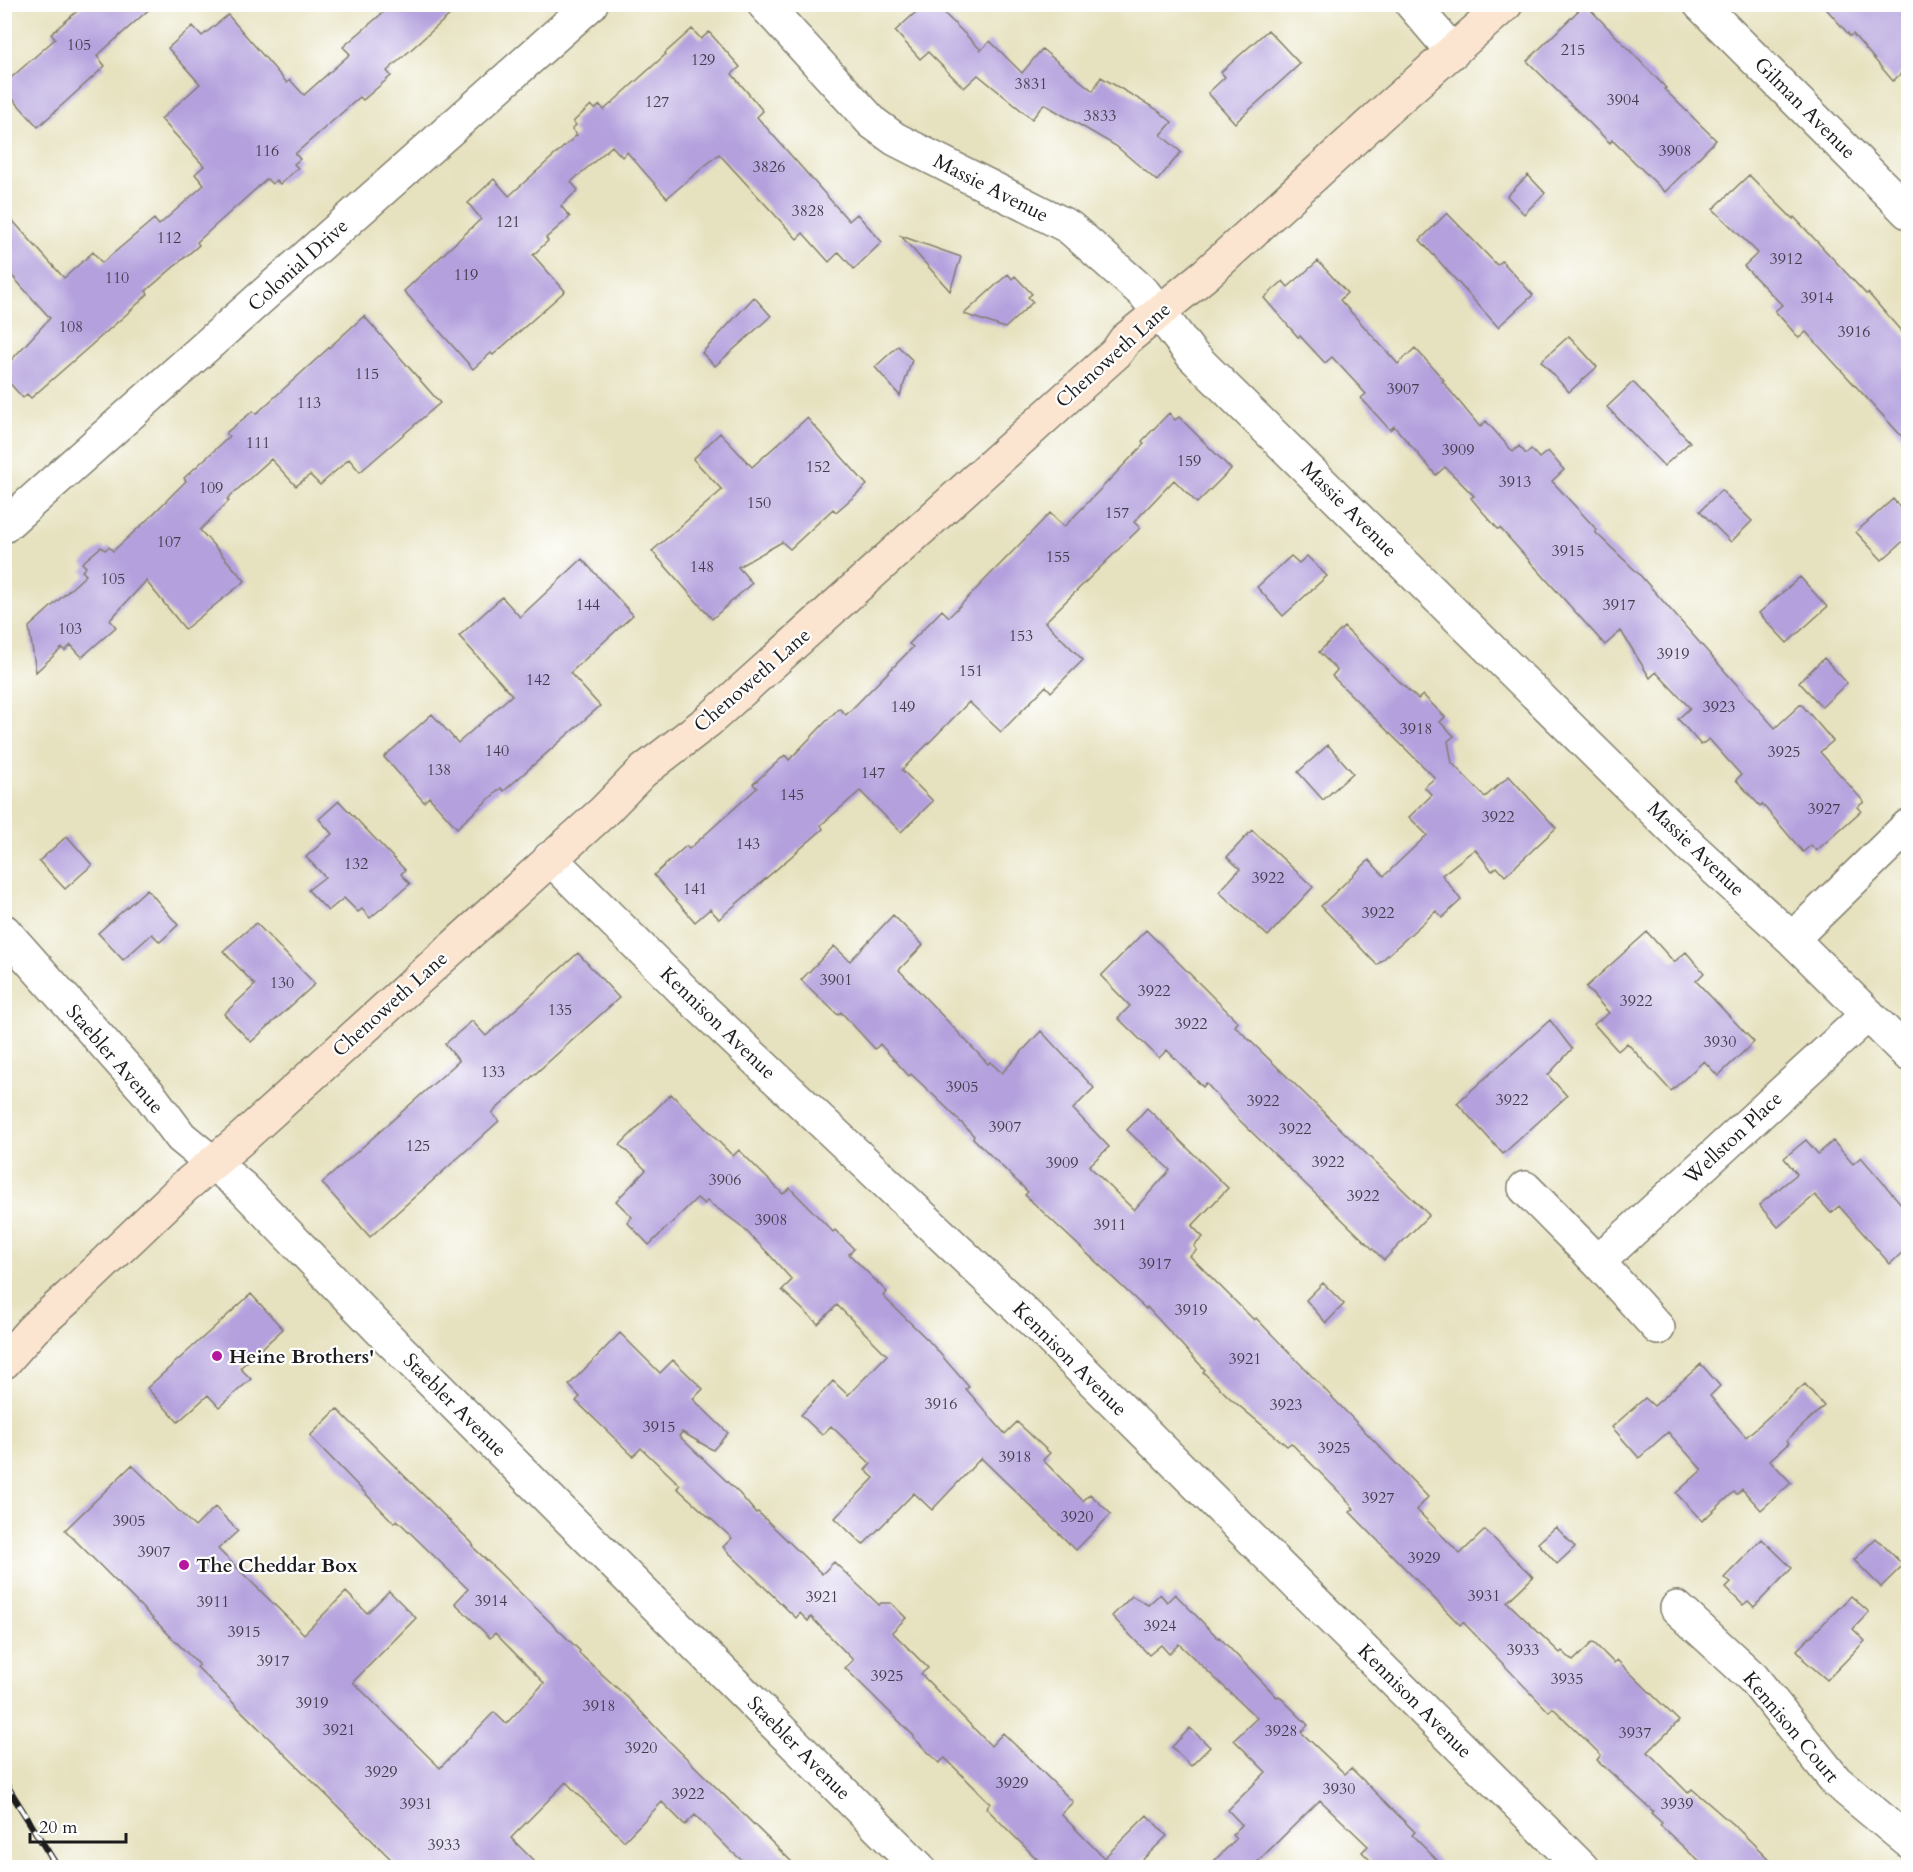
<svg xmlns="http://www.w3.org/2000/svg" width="1913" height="1872" viewBox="0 0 1913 1872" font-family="Cardo,serif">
<rect width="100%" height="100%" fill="#fff"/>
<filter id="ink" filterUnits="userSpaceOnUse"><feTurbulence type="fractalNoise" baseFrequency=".0167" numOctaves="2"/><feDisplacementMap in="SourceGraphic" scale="12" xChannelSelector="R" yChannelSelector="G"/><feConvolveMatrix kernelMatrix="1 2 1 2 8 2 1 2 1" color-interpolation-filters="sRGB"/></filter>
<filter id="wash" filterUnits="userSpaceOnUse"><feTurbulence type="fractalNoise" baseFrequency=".008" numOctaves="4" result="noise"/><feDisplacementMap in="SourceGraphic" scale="24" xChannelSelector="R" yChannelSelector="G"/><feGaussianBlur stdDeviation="1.35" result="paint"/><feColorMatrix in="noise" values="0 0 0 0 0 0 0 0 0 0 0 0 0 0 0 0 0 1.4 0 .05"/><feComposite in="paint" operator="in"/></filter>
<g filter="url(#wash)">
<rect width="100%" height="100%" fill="#e6e1be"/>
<g id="blocks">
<path fill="#b3a0dd" d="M 85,4 L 155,4 L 97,56 L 105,66 L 38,127 L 4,89 L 4,84 L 55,39 L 51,34 Z
M 393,4 L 462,4 L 387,71 L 391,76 L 363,100 L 360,97 L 295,154 L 300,159 L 294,164 L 298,168 L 280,184 L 276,180 L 272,184 L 267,179 L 197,242 L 199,245 L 146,291 L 148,294 L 129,312 L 31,398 L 27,394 L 23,398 L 4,377 L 4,368 L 50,318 L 4,267 L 4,211 L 64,278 L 93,252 L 102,263 L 154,219 L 159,225 L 204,185 L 195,174 L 204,166 L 161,119 L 200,84 L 168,48 L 193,26 L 202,36 L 228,15 L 287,83 L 290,80 L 304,95 L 350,54 L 343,47 Z
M 925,4 L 935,4 L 981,50 L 990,41 L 1022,73 L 1042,49 L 1093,91 L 1101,77 L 1156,109 L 1172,122 L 1161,135 L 1181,152 L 1157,181 L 1116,146 L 1044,104 L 1032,119 L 978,75 L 964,88 L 928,52 L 920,59 L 895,31 Z
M 1585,4 L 1666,88 L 1664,89 L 1716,140 L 1665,192 L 1612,140 L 1610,143 L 1527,61 Z
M 1822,4 L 1908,4 L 1908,67 L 1893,81 L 1853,34 L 1850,36 Z
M 692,29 L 701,39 L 709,32 L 740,67 L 732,74 L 763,111 L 757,117 L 849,221 L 857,214 L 882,242 L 854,269 L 839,252 L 829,262 L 803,233 L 797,239 L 719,154 L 667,198 L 627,152 L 622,157 L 612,146 L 571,182 L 578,190 L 561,206 L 570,217 L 546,238 L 548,241 L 533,255 L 565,291 L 493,355 L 491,353 L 473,369 L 404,291 L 481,219 L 468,203 L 494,179 L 509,196 L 577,135 L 572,129 L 576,125 L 573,122 L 591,105 L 595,109 L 600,105 L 604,110 L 666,54 L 665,53 Z
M 1268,30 L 1300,64 L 1235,123 L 1208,93 L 1225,77 L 1221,72 Z
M 1528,175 L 1545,193 L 1524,214 L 1507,196 Z
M 1749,175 L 1793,219 L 1794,217 L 1866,294 L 1868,293 L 1908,339 L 1908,443 L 1806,332 L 1799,338 L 1775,311 L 1782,305 L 1744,266 L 1758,253 L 1713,209 Z
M 1447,213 L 1497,265 L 1502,261 L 1533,295 L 1498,327 L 1420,240 Z
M 901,236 L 961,257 L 950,291 Z
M 1318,261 L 1347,293 L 1340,300 L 1398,364 L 1415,348 L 1444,380 L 1442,381 L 1480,427 L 1486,421 L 1513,452 L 1519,446 L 1526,454 L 1531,449 L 1539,458 L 1548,451 L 1564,470 L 1552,481 L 1597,530 L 1595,532 L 1639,574 L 1775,728 L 1801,704 L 1833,741 L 1820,752 L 1864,802 L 1857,807 L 1861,811 L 1816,851 L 1811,845 L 1803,852 L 1762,804 L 1760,806 L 1736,780 L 1741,775 L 1709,739 L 1701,745 L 1678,719 L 1690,708 L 1656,672 L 1650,678 L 1621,631 L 1605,645 L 1500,528 L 1498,529 L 1481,510 L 1471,498 L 1474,496 L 1445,467 L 1436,475 L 1394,426 L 1390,430 L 1361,398 L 1366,394 L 1332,357 L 1325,363 L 1300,336 L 1298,337 L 1264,298 L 1283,281 L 1288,287 Z
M 1008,274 L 1012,279 L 1015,276 L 1032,294 L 1028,297 L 1033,302 L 1005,328 L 964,314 Z
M 754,297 L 771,316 L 715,366 L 702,353 Z
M 364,316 L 440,403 L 360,472 L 349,459 L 320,485 L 310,475 L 296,486 L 271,459 L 227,499 L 229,501 L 200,530 L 245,581 L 185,629 L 146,581 L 110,620 L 116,627 L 82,657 L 71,645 L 65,651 L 62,648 L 36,672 L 29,627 L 86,575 L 82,571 L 86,567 L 82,563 L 101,547 L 105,550 L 109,547 L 113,551 L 144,523 L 186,481 L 184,478 L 229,437 L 226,433 L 253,411 L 256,414 Z
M 1569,336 L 1597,367 L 1569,392 L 1541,361 Z
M 898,346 L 912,360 L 900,396 L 875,367 Z
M 1633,382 L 1690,442 L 1664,466 L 1607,407 Z
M 1169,413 L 1175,420 L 1179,417 L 1231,469 L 1197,503 L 1174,480 L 1134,522 L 1140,528 L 1045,622 L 1083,660 L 1051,692 L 1046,686 L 1001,732 L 969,702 L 902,770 L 933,801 L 901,832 L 860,791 L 821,825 L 823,829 L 719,919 L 710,909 L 695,922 L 654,875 L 686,846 L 689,849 L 757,788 L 753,784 L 785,755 L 789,760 L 839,708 L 846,715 L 913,647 L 909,644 L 942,610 L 949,617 L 1050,513 L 1064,527 L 1144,444 L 1142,441 Z
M 807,418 L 867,485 L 836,512 L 833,509 L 790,549 L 782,542 L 738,567 L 752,583 L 712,619 L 652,551 L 722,490 L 693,459 L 720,433 L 752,467 Z
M 1721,490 L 1752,521 L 1731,542 L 1700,511 Z
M 1893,499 L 1908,517 L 1908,537 L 1882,560 L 1856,532 Z
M 1291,556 L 1299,563 L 1307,556 L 1327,576 L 1283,616 L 1257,587 Z
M 582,559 L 633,615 L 570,673 L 600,706 L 504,791 L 501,788 L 457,828 L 429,797 L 424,802 L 384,757 L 432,714 L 458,743 L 512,695 L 459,636 L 502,597 L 520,617 Z
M 1800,577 L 1827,607 L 1787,643 L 1759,613 Z
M 1344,627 L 1407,689 L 1418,699 L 1423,695 L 1445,717 L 1440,722 L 1454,736 L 1448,741 L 1452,763 L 1485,797 L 1509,776 L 1556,828 L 1505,876 L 1497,867 L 1492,871 L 1475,849 L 1442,875 L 1461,900 L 1442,918 L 1436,911 L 1377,965 L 1321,906 L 1369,860 L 1384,876 L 1427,835 L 1409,817 L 1432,795 L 1424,787 L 1435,778 L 1332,676 L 1337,670 L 1319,652 Z
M 1824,658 L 1847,683 L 1822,707 L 1799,682 Z
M 1328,745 L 1353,773 L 1323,800 L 1298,772 Z
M 339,801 L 405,870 L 401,874 L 410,884 L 370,918 L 362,909 L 358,912 L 344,898 L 328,911 L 308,890 L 325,877 L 306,857 L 332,834 L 319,819 Z
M 1252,830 L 1313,887 L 1268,936 L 1219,892 L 1240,869 L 1227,857 Z
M 67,836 L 92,865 L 65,889 L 39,861 Z
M 147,889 L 178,925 L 160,942 L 152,934 L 123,960 L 98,933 Z
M 893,915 L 923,945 L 899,970 L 988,1064 L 990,1062 L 1002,1073 L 1041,1031 L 1094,1088 L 1073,1109 L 1109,1147 L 1089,1166 L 1134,1210 L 1170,1170 L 1127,1130 L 1147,1108 L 1228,1188 L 1192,1226 L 1203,1237 L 1194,1246 L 1197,1250 L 1190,1256 L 1254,1320 L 1256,1318 L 1428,1497 L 1417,1510 L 1460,1554 L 1485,1530 L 1533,1577 L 1507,1602 L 1560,1653 L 1562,1651 L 1573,1661 L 1593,1642 L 1614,1663 L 1617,1660 L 1679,1721 L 1648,1752 L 1688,1793 L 1692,1789 L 1738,1829 L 1778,1868 L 1706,1868 L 1660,1825 L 1662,1823 L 1651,1813 L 1653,1811 L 1597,1760 L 1601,1755 L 1553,1708 L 1549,1712 L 1463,1622 L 1460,1625 L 1350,1512 L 1354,1509 L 1347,1500 L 1291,1443 L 1287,1446 L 1231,1399 L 1203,1372 L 1205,1370 L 1147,1307 L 1146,1309 L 1025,1195 L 1028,1192 L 973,1138 L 974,1136 L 948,1109 L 911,1074 L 909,1076 L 880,1044 L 875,1049 L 841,1012 L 838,1015 L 801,980 L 834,946 L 850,961 Z
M 256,923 L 315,984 L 251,1042 L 224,1014 L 255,985 L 223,951 Z
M 1146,930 L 1238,1022 L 1235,1026 L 1429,1215 L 1384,1260 L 1234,1115 L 1206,1083 L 1203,1087 L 1167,1050 L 1159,1058 L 1118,1018 L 1130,1006 L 1101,976 Z
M 1647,932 L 1674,962 L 1686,952 L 1704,973 L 1696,981 L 1754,1042 L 1718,1076 L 1704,1061 L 1671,1091 L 1627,1043 L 1618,1051 L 1594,1024 L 1609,1013 L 1586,987 Z
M 578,953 L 619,998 L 492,1113 L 499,1121 L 370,1237 L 322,1183 L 459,1061 L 445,1044 L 472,1021 L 486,1036 Z
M 1550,1020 L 1572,1049 L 1548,1075 L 1567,1096 L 1503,1154 L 1457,1103 Z
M 671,1094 L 733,1156 L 739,1150 L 783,1194 L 790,1188 L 833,1232 L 835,1230 L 854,1249 L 849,1254 L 887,1292 L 883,1296 L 929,1341 L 969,1387 L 966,1389 L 1005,1434 L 1017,1422 L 1050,1453 L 1043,1460 L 1083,1501 L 1090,1494 L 1111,1514 L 1076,1550 L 981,1458 L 932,1510 L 914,1493 L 863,1545 L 835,1518 L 874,1478 L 865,1470 L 871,1464 L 831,1426 L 822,1435 L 801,1415 L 833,1381 L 848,1395 L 887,1355 L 837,1305 L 818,1324 L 782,1290 L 792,1280 L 767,1252 L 740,1225 L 707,1201 L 704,1204 L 697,1198 L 649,1245 L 627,1222 L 632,1217 L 616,1201 L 646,1170 L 620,1145 Z
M 1806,1140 L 1818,1154 L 1833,1141 L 1853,1164 L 1861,1157 L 1908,1212 L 1908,1247 L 1890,1264 L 1839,1206 L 1831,1213 L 1815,1195 L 1778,1227 L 1759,1205 L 1797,1174 L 1784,1158 Z
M 1323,1283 L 1344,1304 L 1326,1323 L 1306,1300 Z
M 251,1294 L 283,1329 L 240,1368 L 251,1379 L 219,1407 L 208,1395 L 178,1422 L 147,1388 Z
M 620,1333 L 660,1373 L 673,1360 L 703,1389 L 693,1399 L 728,1433 L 713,1450 L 682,1432 L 679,1436 L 739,1493 L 756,1513 L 758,1512 L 822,1574 L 834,1562 L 879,1605 L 881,1603 L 891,1603 L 906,1618 L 892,1632 L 928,1668 L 921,1674 L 991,1746 L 1003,1733 L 1073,1802 L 1061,1814 L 1104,1858 L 1147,1815 L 1167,1836 L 1134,1868 L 1046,1868 L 986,1808 L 990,1803 L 945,1758 L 939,1763 L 913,1737 L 914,1736 L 845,1668 L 853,1660 L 811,1617 L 808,1621 L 800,1613 L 796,1618 L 723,1547 L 732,1538 L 677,1488 L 680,1485 L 641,1448 L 633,1456 L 576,1401 L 580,1397 L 569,1385 Z
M 1701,1364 L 1720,1386 L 1710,1396 L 1746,1437 L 1805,1384 L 1824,1406 L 1787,1440 L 1789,1443 L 1770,1460 L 1791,1483 L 1761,1510 L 1742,1489 L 1737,1494 L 1734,1492 L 1702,1521 L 1676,1493 L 1702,1470 L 1668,1432 L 1639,1458 L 1612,1427 L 1645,1398 L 1654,1406 Z
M 337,1409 L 472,1543 L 475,1549 L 580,1651 L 579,1653 L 629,1699 L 663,1735 L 798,1868 L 752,1868 L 733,1853 L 695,1815 L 685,1825 L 662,1802 L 624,1841 L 566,1782 L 511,1838 L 541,1868 L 400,1868 L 197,1667 L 199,1665 L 65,1530 L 132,1465 L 195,1527 L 215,1507 L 238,1531 L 218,1549 L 304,1634 L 346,1592 L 367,1613 L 389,1591 L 416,1618 L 353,1682 L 440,1768 L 494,1712 L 506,1724 L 544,1683 L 495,1633 L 490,1638 L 455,1603 L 468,1589 L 397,1520 L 394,1523 L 310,1436 Z
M 1556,1527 L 1575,1547 L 1557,1564 L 1538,1543 Z
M 1876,1538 L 1903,1565 L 1881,1587 L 1854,1560 Z
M 1762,1539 L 1792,1568 L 1754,1607 L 1748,1601 L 1743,1605 L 1726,1588 L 1731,1583 L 1724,1578 Z
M 1160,1594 L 1167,1602 L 1175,1594 L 1218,1638 L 1219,1637 L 1277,1697 L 1279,1696 L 1308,1725 L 1301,1732 L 1345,1774 L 1351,1768 L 1415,1832 L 1412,1835 L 1445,1868 L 1378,1868 L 1362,1852 L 1368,1846 L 1320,1800 L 1251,1868 L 1207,1868 L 1236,1839 L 1232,1835 L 1242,1825 L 1228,1810 L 1266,1772 L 1234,1740 L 1257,1718 L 1179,1644 L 1169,1654 L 1161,1645 L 1149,1655 L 1112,1616 L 1132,1596 L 1148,1605 Z
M 1851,1596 L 1869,1612 L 1853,1629 L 1865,1641 L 1827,1680 L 1803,1659 L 1804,1658 L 1797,1650 Z
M 1190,1728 L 1210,1747 L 1191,1766 L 1172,1747 Z"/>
</g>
</g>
<g filter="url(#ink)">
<use href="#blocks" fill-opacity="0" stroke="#817e6d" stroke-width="1.5"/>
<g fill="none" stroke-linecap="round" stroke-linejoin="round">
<g stroke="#817e6d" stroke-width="36">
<path id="street" d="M 764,4 L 873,123 L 895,139 L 1069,227 L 1144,293 L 1192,355 L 1691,847 L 1792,939 L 1908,1054
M 1412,4 L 1453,52
M 1700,4 L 1908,212
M 4,526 L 591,4
M 550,858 L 692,999 L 1039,1327 L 1582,1868
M 4,931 L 149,1094 L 181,1137 L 243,1188 L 388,1338 L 919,1868
M 1792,939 L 1908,826
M 1525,1188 L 1598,1262 L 1658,1328
M 1598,1262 L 1868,1014
M 1677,1608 L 1753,1678 L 1836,1781 L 1908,1841"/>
</g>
<g stroke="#817e6d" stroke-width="36">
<path id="secondary" d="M 4,1362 L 33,1329 L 70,1296 L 184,1187 L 240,1140 L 604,811 L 642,772 L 708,721 L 1116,353 L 1125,340 L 1206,274 L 1389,107 L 1506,4"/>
</g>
<use href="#street" stroke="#fff" stroke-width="33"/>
<use href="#secondary" stroke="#fce5d0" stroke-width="33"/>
<g stroke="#1c1c1c" stroke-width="7">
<path id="rail" d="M 4,1781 L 58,1868"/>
</g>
<use href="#rail" stroke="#fff" stroke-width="4.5" stroke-dasharray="14" stroke-linecap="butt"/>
</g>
</g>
<g fill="#b5179e" stroke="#fff" stroke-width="2">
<circle cx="217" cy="1356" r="6"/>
<circle cx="184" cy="1565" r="6"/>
</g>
<g text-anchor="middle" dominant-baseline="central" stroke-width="4.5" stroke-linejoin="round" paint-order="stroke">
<g font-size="16" fill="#423d4c">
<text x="79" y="45">105</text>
<text x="1573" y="50">215</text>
<text x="703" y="60">129</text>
<text x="1031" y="84">3831</text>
<text x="1623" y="100">3904</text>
<text x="657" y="102">127</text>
<text x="1100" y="116">3833</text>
<text x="267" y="151">116</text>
<text x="1675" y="151">3908</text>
<text x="769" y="167">3826</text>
<text x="808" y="211">3828</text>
<text x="508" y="222">121</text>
<text x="169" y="238">112</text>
<text x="1786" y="259">3912</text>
<text x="466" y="275">119</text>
<text x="117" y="278">110</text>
<text x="1817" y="298">3914</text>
<text x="71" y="327">108</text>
<text x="1854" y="332">3916</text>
<text x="367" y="374">115</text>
<text x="1403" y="389">3907</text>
<text x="309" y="403">113</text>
<text x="258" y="443">111</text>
<text x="1458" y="450">3909</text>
<text x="1189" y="461">159</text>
<text x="818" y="467">152</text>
<text x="1515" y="482">3913</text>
<text x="211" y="488">109</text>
<text x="759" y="503">150</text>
<text x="1117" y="513">157</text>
<text x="169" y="542">107</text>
<text x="1568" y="551">3915</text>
<text x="1058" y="557">155</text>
<text x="702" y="567">148</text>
<text x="113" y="579">105</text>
<text x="588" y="605">144</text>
<text x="1619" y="605">3917</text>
<text x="70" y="629">103</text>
<text x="1021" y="636">153</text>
<text x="1673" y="654">3919</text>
<text x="971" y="671">151</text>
<text x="538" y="680">142</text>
<text x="903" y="707">149</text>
<text x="1719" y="707">3923</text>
<text x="1416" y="729">3918</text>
<text x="497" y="751">140</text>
<text x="1784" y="752">3925</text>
<text x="439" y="770">138</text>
<text x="873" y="773">147</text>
<text x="792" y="795">145</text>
<text x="1824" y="809">3927</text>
<text x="1498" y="817">3922</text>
<text x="748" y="844">143</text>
<text x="356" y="864">132</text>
<text x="1268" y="878">3922</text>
<text x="695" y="889">141</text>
<text x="1378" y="913">3922</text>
<text x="836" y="980">3901</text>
<text x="282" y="983">130</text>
<text x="1154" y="991">3922</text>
<text x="1636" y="1001">3922</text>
<text x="560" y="1010">135</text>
<text x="1191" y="1024">3922</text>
<text x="1720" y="1042">3930</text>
<text x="493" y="1072">133</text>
<text x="962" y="1087">3905</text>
<text x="1512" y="1100">3922</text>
<text x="1263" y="1101">3922</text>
<text x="1005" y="1127">3907</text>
<text x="1295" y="1129">3922</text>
<text x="418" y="1146">125</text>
<text x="1328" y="1162">3922</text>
<text x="1062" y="1163">3909</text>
<text x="725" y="1180">3906</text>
<text x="1363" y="1196">3922</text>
<text x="771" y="1220">3908</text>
<text x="1110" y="1225">3911</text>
<text x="1155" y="1264">3917</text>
<text x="1191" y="1310">3919</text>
<text x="1245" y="1359">3921</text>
<text x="941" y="1404">3916</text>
<text x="1286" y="1405">3923</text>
<text x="659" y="1427">3915</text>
<text x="1334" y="1448">3925</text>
<text x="1015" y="1457">3918</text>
<text x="1378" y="1498">3927</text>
<text x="1077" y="1517">3920</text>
<text x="129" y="1521">3905</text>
<text x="154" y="1552">3907</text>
<text x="1424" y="1558">3929</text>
<text x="1484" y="1596">3931</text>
<text x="822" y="1597">3921</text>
<text x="491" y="1601">3914</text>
<text x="213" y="1602">3911</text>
<text x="1160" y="1626">3924</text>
<text x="244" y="1632">3915</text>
<text x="1523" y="1650">3933</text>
<text x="273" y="1661">3917</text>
<text x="887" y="1676">3925</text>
<text x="1567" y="1679">3935</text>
<text x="312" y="1703">3919</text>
<text x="599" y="1706">3918</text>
<text x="339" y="1730">3921</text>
<text x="1281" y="1731">3928</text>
<text x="1635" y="1733">3937</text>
<text x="641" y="1748">3920</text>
<text x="381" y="1772">3929</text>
<text x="1012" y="1783">3929</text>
<text x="1339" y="1789">3930</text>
<text x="688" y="1794">3922</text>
<text x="416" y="1804">3931</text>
<text x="1677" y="1804">3939</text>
<text x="444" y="1845">3933</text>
</g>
<g font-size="20" fill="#1c1c1c" stroke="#fff">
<text transform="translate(1805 108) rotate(45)">Gilman Avenue</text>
<text transform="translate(991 188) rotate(27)">Massie Avenue</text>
<text transform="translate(298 265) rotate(-42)">Colonial Drive</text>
<text transform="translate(1113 355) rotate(-42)">Chenoweth Lane</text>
<text transform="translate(1349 509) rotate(45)">Massie Avenue</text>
<text transform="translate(752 680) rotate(-41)">Chenoweth Lane</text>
<text transform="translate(1696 849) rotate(44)">Massie Avenue</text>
<text transform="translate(390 1004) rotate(-42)">Chenoweth Lane</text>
<text transform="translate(718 1023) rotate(44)">Kennison Avenue</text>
<text transform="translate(115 1059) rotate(49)">Staebler Avenue</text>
<text transform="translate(1733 1138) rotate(-43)">Wellston Place</text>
<text transform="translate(1070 1359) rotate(45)">Kennison Avenue</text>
<text transform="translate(455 1405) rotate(45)">Staebler Avenue</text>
<text transform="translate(1415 1701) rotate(45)">Kennison Avenue</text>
<text transform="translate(1791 1727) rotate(50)">Kennison Court</text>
<text transform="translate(799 1748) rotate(45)">Staebler Avenue</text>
</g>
<g font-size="20" font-weight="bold" fill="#1c1c1c" stroke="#fff" text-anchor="start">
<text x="229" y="1356">Heine Brothers'</text>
<text x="196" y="1565">The Cheddar Box</text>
</g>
</g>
<rect width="1913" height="1872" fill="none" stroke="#fff" stroke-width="24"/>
<path d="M30 1833v9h96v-9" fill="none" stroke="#1c1c1c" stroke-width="3"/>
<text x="39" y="1833" font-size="18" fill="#1c1c1c" stroke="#ffffff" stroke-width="4.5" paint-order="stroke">20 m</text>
</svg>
